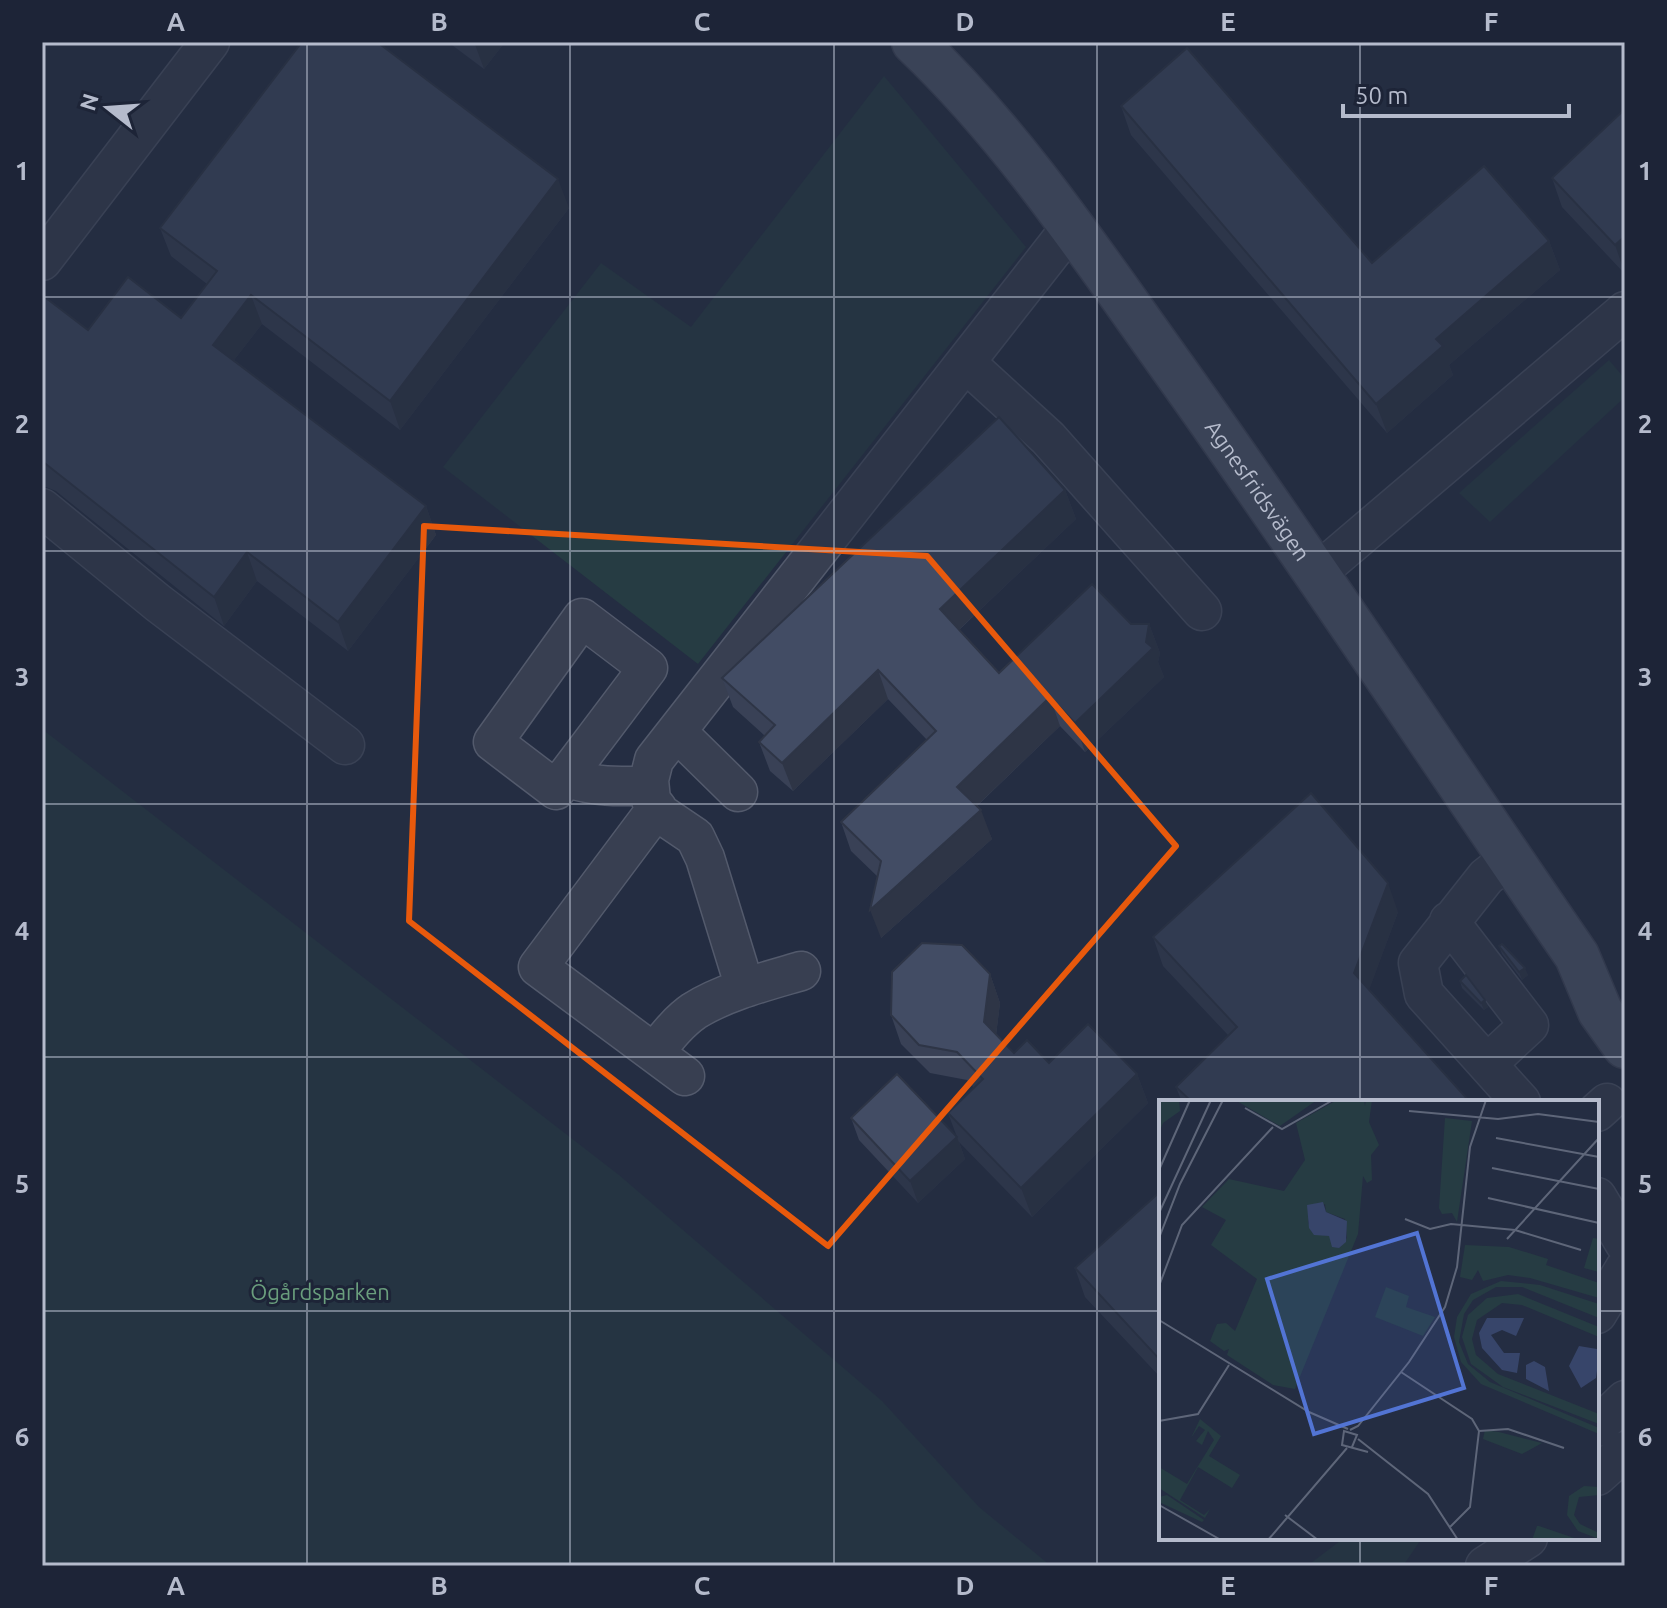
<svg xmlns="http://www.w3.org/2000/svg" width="1667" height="1608" viewBox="0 0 1667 1608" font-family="Ubuntu,sans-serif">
<rect width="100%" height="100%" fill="#242d42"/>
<path fill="#263c43" d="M 884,76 L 1026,247 L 698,664 L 443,467 L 601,263 L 691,327 Z
M 1609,360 L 1625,379 L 1625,397 L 1490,522 L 1459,493 Z
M 42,729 L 619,1175 L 882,1401 L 979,1507 L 1051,1566 L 42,1566 Z
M 1344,1538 L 1422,1538 L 1403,1566 L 1307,1566 Z"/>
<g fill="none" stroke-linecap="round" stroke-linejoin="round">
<g stroke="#535a6c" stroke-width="41">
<path id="minor" d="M 42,261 L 210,42
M 966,363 L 1048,438 L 1202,611
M 42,508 L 158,603 L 345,745
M 1317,573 L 1625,311
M 582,618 L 648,668 L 556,790 L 493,742 Z
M 677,732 L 738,792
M 565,777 C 593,787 619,787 649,785
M 657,808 L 538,967 L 685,1076
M 1510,858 L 1486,877 L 1418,963 L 1424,994 L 1521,1102
M 1449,921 L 1529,1025 L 1487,1064
M 745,988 L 705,858 L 695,837 L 661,814 L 651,800 L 649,780 L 654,760 L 1072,226
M 654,1053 C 666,1038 678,1022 694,1011 C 724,992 767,981 801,971
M 1597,1112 L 1607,1103
M 1597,1197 L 1625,1244
M 1597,1314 L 1625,1268
M 1597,1427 L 1625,1400
M 1597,1476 L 1625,1451
M 1485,1566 L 1528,1538"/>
</g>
<g stroke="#42485b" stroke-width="47">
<g id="major">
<path id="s1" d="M 914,42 C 1015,138 1092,255 1173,368 C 1311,561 1442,760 1577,956 L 1600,1011 L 1625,1046"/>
</g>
</g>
<use href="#minor" stroke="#383f51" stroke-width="38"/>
<use href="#major" stroke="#565e71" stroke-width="44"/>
</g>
<path fill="#394156" d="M 448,42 L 505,42 L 484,69 Z
M 1121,106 L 1372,263 L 1549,241 L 1560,270 L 1449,365 L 1453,375 L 1387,433 L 1131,135 Z
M 1625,109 L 1625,274 L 1562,207 L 1552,178 Z
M 569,208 L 400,430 L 262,324 L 234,360 L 426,506 L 436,535 L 348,651 L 257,581 L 224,626 L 56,491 L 46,487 L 42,487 L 42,295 L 88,330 L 181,318 L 207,284 L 171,256 L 160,228 Z
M 1065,490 L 1076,519 L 959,630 L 999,673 L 1131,624 L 1149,624 L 1160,653 L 1158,662 L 1164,677 L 1085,752 L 1060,726 L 977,806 L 992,839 L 881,938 L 878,877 L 851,851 L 841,822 L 927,740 L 888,699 L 793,791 L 770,771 L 759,742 L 765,736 L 733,707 L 722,678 Z
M 1398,912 L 1369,989 L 1470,1102 L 1182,1102 L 1176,1087 L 1228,1035 L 1163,966 L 1153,937 Z
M 1499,946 L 1528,975 L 1522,980 L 1502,954 Z
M 990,974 L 1000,1003 L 996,1035 L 1014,1053 L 1049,1063 L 1137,1074 L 1148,1103 L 1032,1217 L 959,1142 L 965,1159 L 918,1203 L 859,1140 L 851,1118 L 957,1137 L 948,1113 L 974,1088 L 967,1080 L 930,1073 L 901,1044 L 891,1015 Z
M 1460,981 L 1485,1000 L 1488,1007 L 1484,1010 L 1462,988 Z
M 1161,1191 L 1161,1378 L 1085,1297 L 1075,1268 Z"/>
<path fill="#2e3546" d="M 474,42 L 505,42 L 484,69 Z
M 558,179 L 569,208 L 400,430 L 390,401 Z
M 1625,236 L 1625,274 L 1615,245 Z
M 1549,241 L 1560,270 L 1449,365 L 1453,375 L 1387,433 L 1376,404 L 1436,339 Z
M 251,295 L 262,324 L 224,373 L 213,345 Z
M 1065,490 L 1076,519 L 950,638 L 940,609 Z
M 426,506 L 436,535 L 348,651 L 338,622 Z
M 247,552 L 257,581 L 224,626 L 214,597 Z
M 1149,624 L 1160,653 L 1158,662 L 1164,677 L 1085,752 L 1075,723 L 1146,642 Z
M 878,670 L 888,699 L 793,791 L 782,763 Z
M 1050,697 L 1060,726 L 967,815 L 957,787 Z
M 981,810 L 992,839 L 881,938 L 870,910 Z
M 1388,883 L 1398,912 L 1365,1001 L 1354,973 Z
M 1525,968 L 1528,975 L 1522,980 L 1519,972 Z
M 990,974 L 1000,1003 L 994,1051 L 984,1022 Z
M 1485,1000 L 1488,1007 L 1484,1010 L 1481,1003 Z
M 1137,1074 L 1148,1103 L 1032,1217 L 1021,1188 Z
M 957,1137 L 965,1159 L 918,1203 L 910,1181 Z"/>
<path fill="#424c64" stroke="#2e3546" stroke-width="2" d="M 302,42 L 377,42 L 558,179 L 390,401 L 251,295 L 213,345 L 426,506 L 338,622 L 247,552 L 214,597 L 42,461 L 42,295 L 88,330 L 128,277 L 181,318 L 217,271 L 160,228 Z
M 1187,48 L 1372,263 L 1484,166 L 1549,241 L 1436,339 L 1443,346 L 1376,404 L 1121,106 Z
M 1625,109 L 1625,236 L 1615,245 L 1552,178 Z
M 999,417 L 1065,490 L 940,609 L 999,673 L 1092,584 L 1131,624 L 1149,624 L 1146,642 L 1153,648 L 1075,723 L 1050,697 L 957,787 L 981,810 L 870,910 L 881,861 L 841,822 L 936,731 L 878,670 L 782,763 L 759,742 L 775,725 L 722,678 Z
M 1311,793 L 1388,883 L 1354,973 L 1470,1102 L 1192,1102 L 1176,1087 L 1237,1027 L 1153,937 Z
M 922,943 L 962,945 L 990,974 L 984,1022 L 1014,1053 L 1027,1040 L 1049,1063 L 1088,1024 L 1137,1074 L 1021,1188 L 948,1113 L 983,1079 L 957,1052 L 919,1045 L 891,1015 L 892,972 Z
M 1502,944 L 1525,968 L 1519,972 L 1499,946 Z
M 1466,975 L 1485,1000 L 1481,1003 L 1460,981 Z
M 897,1074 L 957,1137 L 910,1181 L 851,1118 Z
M 1161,1191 L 1161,1361 L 1075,1268 Z"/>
<path d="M0 0H1667V1608H0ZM 424,526 L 927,556 L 1176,846 L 828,1246 L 409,921 Z" fill="#242d42" fill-opacity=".55" fill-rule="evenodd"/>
<path fill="none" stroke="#e8590c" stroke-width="6" stroke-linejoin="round" d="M 424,526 L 927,556 L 1176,846 L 828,1246 L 409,921 Z"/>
<path fill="none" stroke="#b5bbcc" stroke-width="2" stroke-opacity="0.55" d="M 307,42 L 307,1566M 570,42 L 570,1566M 834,42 L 834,1566M 1097,42 L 1097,1566M 1360,42 L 1360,1102M 42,297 L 1625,297M 42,551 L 1625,551M 42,804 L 1625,804M 42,1057 L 1625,1057M 42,1311 L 1161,1311M 1597,1311 L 1625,1311M 1360,1538 L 1360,1566"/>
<g text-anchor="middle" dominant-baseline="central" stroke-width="6" stroke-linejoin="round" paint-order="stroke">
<g font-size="22" fill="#b5bbcc" stroke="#1d2437">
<text stroke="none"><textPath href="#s1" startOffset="566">Agnesfridsvägen</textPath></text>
</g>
<g font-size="22" fill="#6a9e7d" stroke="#1d2437">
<text x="320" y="1291">Ögårdsparken</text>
</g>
</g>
<g transform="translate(1159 1100)">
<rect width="440" height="440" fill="#242d42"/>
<path d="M 0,0 L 20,0 L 21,11 L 4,23 L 0,33 ZM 76,0 L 158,0 L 121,26 ZM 178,0 L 205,0 L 206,6 L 207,0 L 213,0 L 210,22 L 220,45 L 212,55 L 213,80 L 208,83 L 204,76 L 199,134 L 136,289 L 114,285 L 68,255 L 70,249 L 65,251 L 51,241 L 58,224 L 67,223 L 76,231 L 98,179 L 52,145 L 67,120 L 43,107 L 70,79 L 125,91 L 146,60 L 137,23 ZM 166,104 L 167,112 L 186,119 L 188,138 L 180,148 L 170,136 L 153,132 L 149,122 L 152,111 ZM 286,18 L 313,21 L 298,122 L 293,113 L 283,114 L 280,108 ZM 434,138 L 440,139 L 440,172 L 425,168 ZM 306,145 L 350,147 L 389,159 L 387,165 L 440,183 L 440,198 L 371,178 L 349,175 L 324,181 L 319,170 L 313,180 L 301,177 ZM 342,181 L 381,185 L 440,204 L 440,218 L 363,187 L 337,187 L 314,200 L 305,214 L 300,242 L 309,264 L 331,282 L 440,328 L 440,334 L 322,284 L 302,262 L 295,237 L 298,217 L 312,194 ZM 227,187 L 250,196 L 247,207 L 276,217 L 264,236 L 216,217 ZM 359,194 L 440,227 L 440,237 L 363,205 L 343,203 L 318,220 L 313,239 L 317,255 L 339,274 L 440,314 L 440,324 L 344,287 L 312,264 L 303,237 L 309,215 L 328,198 ZM 41,319 L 62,336 L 50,356 L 81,375 L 73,388 L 39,367 L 21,400 L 45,415 L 51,409 L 46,418 L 0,388 L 0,367 L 28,384 L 55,340 L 49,331 L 43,345 L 37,341 L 46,330 L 40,326 L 32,338 ZM 326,330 L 340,332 L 383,343 L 363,354 L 324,339 ZM 425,386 L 440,387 L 440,395 L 420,397 L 415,415 L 421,424 L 440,433 L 440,439 L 419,431 L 408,415 L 410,396 ZM 8,395 L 45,420 L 43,422 L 0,402 L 0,397 ZM 378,426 L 380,426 L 421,440 L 373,440 Z" fill="#263c43" fill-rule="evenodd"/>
<path d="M 164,102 L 167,112 L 188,121 L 187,142 L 180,148 L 173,147 L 170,136 L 155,135 L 150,128 L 148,105 ZM 328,218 L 365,218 L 357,236 L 343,230 L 332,235 L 345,253 L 361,253 L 358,273 L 343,270 L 323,248 L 320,233 ZM 420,246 L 438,249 L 440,257 L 437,278 L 422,288 L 410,266 ZM 375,261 L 386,267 L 390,291 L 367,279 L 367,265 Z" fill="#37456a"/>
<path fill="none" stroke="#5e6679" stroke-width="2" d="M 86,8 L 123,29 L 174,0M 250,11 L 339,19 L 379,14 L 440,22M 337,38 L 440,57M 333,68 L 440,89M 0,70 L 31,0M 329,98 L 440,123M 0,113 L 52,0M 246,119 L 271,129 L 292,124 L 356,130 L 422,150M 0,138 L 21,84 L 64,0M 348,139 L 440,38M 0,186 L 23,125 L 114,27M 0,220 L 150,312 L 189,329M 242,272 L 313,319 L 320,331 L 311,407 L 291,427M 0,321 L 39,314 L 70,265M 191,330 L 199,326 L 250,262 L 286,207 L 298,167 L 311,47 L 327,0M 320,331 L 349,329 L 405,348M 199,339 L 269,394 L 299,440M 193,347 L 198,335 L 185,331 L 183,345 L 209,352M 0,405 L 62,440M 126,415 L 159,440M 109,440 L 188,348"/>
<path fill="#5274d4" fill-opacity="0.15" stroke="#5274d4" stroke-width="4" d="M 258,133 L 305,288 L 155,334 L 108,179 Z"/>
<rect width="440" height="440" fill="none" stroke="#b5bbcc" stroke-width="4"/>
</g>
<rect width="1667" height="1608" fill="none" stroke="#1d2437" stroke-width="88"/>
<g transform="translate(108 108) rotate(287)" stroke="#1d2437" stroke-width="6" paint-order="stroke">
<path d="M0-6L14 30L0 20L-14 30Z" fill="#b5bbcc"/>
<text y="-12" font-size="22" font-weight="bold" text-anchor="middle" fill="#b5bbcc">N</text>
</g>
<path d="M1343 104v12h226v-12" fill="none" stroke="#b5bbcc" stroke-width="4"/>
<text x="1355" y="104" font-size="24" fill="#b5bbcc" stroke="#1d2437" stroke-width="6" paint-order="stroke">50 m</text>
<rect x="44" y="44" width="1579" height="1520" fill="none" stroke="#b5bbcc" stroke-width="3"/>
<g font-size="26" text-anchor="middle" font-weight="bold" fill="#b5bbcc">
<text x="176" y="31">A</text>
<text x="439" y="31">B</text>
<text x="702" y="31">C</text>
<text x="965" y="31">D</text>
<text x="1228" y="31">E</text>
<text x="1491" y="31">F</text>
<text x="22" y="180">1</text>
<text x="1645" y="180">1</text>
<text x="22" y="433">2</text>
<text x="1645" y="433">2</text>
<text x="22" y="686">3</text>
<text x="1645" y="686">3</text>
<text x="22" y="940">4</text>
<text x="1645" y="940">4</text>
<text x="22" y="1193">5</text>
<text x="1645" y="1193">5</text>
<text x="22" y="1446">6</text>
<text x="1645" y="1446">6</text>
<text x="176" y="1595">A</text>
<text x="439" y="1595">B</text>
<text x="702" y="1595">C</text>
<text x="965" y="1595">D</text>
<text x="1228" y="1595">E</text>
<text x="1491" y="1595">F</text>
</g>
</svg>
